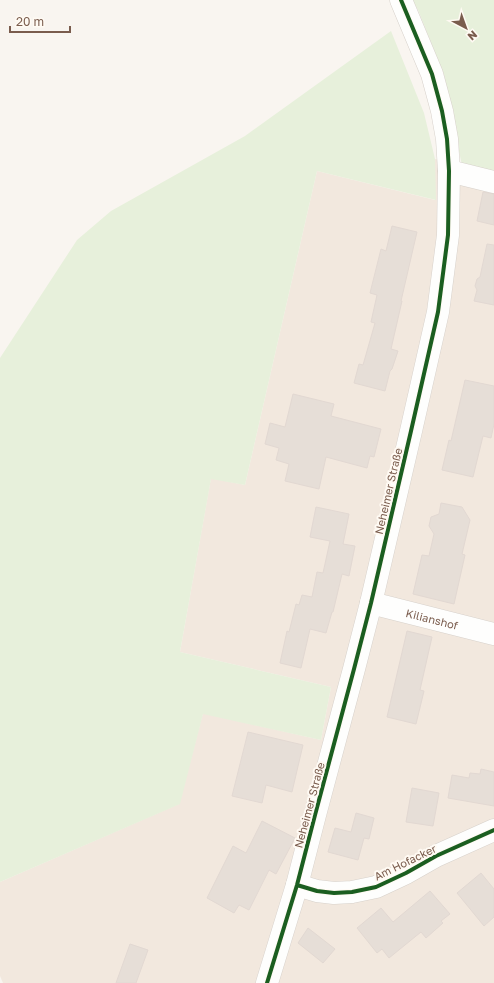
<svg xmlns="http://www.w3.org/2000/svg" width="494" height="983" viewBox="0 0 494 983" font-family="'Golos Text',sans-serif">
<rect width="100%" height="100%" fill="#f9f5f0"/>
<path fill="#f2e8de" d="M 435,159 L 494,174 L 494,983 L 3,983 L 0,976 L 0,882 L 179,804 L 203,713 L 321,740 L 331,687 L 180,652 L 211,478 L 245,485 L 317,171 L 435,200 Z"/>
<path fill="#e7f0db" d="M 412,0 L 494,0 L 494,174 L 462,166 L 444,75 L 418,10 Z
M 391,31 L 424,113 L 435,159 L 436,200 L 317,171 L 245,485 L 211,479 L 180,652 L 331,687 L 321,740 L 203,714 L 180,804 L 0,882 L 0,358 L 77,240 L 111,211 L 245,136 Z"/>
<path fill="#e6ded7" stroke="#e2d8d2" d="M 483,192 L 494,194 L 494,225 L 477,221 Z
M 392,226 L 417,232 L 401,301 L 402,301 L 391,349 L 398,351 L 392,369 L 390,371 L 385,391 L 354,383 L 359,364 L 363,365 L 375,323 L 371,322 L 377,295 L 370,293 L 381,249 L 386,251 Z
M 487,244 L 494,245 L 494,305 L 474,301 L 477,290 L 475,286 L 477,279 L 480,277 Z
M 465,380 L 494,386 L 494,424 L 491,438 L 483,436 L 473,477 L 442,470 L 449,440 L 451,441 Z
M 293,394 L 334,404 L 331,416 L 381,429 L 374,457 L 370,456 L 367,468 L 326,457 L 319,489 L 285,481 L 289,464 L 276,460 L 279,448 L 265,444 L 270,423 L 285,427 Z
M 441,503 L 462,507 L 470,520 L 462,554 L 465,555 L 454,604 L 413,594 L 422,555 L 429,556 L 434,534 L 429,526 L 431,517 L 439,514 Z
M 316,507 L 349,514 L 343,544 L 355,546 L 349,576 L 342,574 L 333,612 L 332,612 L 326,633 L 310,629 L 301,668 L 280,663 L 287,631 L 289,632 L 296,604 L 299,605 L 302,595 L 312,597 L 317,572 L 323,573 L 330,541 L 310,537 Z
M 407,631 L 432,637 L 420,690 L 424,691 L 416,724 L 387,717 Z
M 248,732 L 303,745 L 292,792 L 266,785 L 262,803 L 232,796 Z
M 481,769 L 494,772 L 494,806 L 448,798 L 452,775 L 469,778 L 470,773 L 480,774 Z
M 412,788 L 439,793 L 433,826 L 406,822 Z
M 356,813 L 374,818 L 369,839 L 364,838 L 358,860 L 328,852 L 335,828 L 351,832 Z
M 262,821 L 295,838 L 276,874 L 269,870 L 249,910 L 239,905 L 234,913 L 207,898 L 233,846 L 246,853 Z
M 481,873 L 494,889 L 494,917 L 484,926 L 457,893 Z
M 430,891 L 450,914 L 441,921 L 443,923 L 426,938 L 421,932 L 389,958 L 382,949 L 377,953 L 357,928 L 381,908 L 393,922 Z
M 308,928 L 335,949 L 323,963 L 298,943 Z
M 130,944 L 148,950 L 136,983 L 116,983 Z"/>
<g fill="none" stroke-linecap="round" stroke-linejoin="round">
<g stroke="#d7d1cb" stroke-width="23">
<g id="minor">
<path d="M 449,171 L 494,182"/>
<path id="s1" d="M 371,603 L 494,634"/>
<path d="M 297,885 L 317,891 L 334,893 L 352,892 L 376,887 L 406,873 L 436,856 L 494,830"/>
<path d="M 267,983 L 297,885 L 315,815 L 354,669 L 371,603 L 411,431 L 438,312 L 448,235 L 449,171 L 447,139 L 442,111 L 432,74 L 401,0"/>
</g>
</g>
<use href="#minor" stroke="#fefefd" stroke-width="22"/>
<g stroke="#fffaf3" stroke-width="6">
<path id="cycleway" d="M 297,885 L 317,891 L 334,893 L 352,892 L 376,887 L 406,873 L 436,856 L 494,830
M 267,983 L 297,885 L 315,815 L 354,669 L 371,603 L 411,431 L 438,312 L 448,235 L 449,171 L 447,139 L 442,111 L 432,74 L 401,0"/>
</g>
<use href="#cycleway" stroke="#1b5e20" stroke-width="4"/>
</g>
<g text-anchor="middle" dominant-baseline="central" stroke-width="4" stroke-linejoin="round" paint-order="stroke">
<g font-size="11" fill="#7a5c4d" stroke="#fffaf3">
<text transform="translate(388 491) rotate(-77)">Neheimer Straße</text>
<text stroke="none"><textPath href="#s1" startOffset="63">Kilianshof</textPath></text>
<text transform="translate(309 805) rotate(-75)">Neheimer Straße</text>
<text transform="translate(405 862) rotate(-26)">Am Hofacker</text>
</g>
</g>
<g transform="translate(466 28) rotate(139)" stroke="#fffaf3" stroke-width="3" paint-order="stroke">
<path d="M0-3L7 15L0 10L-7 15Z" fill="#7a5c4d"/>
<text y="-6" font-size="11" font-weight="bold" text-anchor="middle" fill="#7a5c4d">N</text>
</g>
<path d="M10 26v6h60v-6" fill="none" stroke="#7a5c4d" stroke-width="2"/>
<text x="16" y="26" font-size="12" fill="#7a5c4d" stroke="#fffaf3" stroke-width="3" paint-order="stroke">20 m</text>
</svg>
